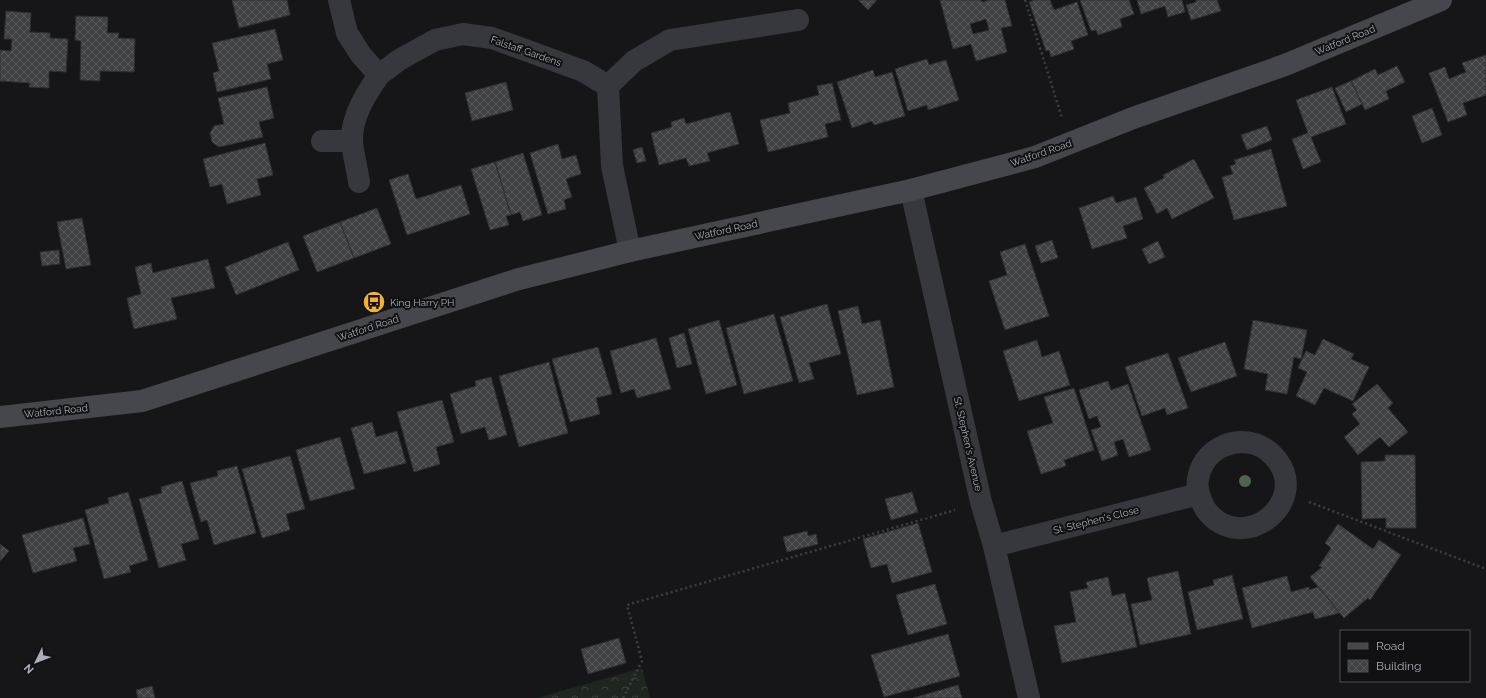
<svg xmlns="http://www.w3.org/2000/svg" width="1486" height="698" viewBox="0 0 1486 698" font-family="Raleway,sans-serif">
<defs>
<pattern id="park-crowns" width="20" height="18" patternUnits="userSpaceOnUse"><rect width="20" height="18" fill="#1e261f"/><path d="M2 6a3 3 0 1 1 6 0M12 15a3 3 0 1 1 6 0" fill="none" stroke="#3c433d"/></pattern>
<pattern id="building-cross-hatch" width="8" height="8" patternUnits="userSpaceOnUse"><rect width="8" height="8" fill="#404145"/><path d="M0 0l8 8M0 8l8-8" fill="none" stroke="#595a5e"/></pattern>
</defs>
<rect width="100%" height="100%" fill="#161618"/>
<path fill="url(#park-crowns)" d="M 642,668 L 650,698 L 537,698 Z"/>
<path fill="url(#building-cross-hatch)" stroke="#303034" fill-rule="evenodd" d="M 232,0 L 287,0 L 290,15 L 239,28 Z
M 858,0 L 877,0 L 868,10 Z
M 940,0 L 981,0 L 982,2 L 990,0 L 1005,0 L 1012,26 L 1001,28 L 1007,52 L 976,61 L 971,44 L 953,49 ZM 986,19 L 989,30 L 973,34 L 970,24 Z
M 1034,0 L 1050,0 L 1054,10 L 1077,2 L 1088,35 L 1071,41 L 1074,49 L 1051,57 L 1049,50 L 1046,51 L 1029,2 Z
M 1080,0 L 1129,0 L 1134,14 L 1120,19 L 1122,27 L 1098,35 L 1096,30 L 1091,31 Z
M 1137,0 L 1182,0 L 1185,12 L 1168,17 L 1165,6 L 1141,14 Z
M 1196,0 L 1217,0 L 1221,11 L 1191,20 L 1186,5 L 1196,2 Z
M 6,11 L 31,13 L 30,32 L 50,33 L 50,38 L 68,39 L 66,72 L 49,71 L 49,88 L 29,87 L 30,83 L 0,81 L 0,50 L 11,51 L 12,39 L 4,39 Z
M 76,16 L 108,17 L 107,33 L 119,33 L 118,38 L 135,39 L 134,72 L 100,71 L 100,81 L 80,80 L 81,41 L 75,40 Z
M 275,29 L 283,60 L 267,64 L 271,79 L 217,92 L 213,73 L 219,71 L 212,43 Z
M 1486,55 L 1486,95 L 1463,103 L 1467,115 L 1448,122 L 1429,73 L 1445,67 L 1449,79 L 1466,72 L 1462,63 Z
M 927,59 L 929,65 L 946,60 L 959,100 L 928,110 L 927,105 L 908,111 L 895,69 Z
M 1397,66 L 1405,82 L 1386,91 L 1389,99 L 1365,110 L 1351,81 L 1375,69 L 1378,75 Z
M 873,70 L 875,77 L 892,72 L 905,116 L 874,125 L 872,121 L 852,128 L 837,82 Z
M 1351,81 L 1362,104 L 1346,112 L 1335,88 Z
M 506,82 L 513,110 L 472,121 L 465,93 Z
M 832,83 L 841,120 L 825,124 L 828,137 L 768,152 L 760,120 L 790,113 L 788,103 L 819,95 L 817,86 Z
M 267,87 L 274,118 L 259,122 L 263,137 L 219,147 L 212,142 L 210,133 L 214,126 L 224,124 L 218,98 Z
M 1332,87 L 1346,124 L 1311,137 L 1321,162 L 1303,169 L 1292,139 L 1308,133 L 1296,100 Z
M 1432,108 L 1442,135 L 1422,143 L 1412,116 Z
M 730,112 L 739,144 L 707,153 L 710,161 L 689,166 L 686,158 L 659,165 L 651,133 L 672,127 L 671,122 L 684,118 L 686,124 Z
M 1267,126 L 1272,140 L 1247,150 L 1241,135 Z
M 265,143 L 273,175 L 257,179 L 261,195 L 227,204 L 222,184 L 210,187 L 203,159 Z
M 558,144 L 562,159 L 576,155 L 581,174 L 566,179 L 572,197 L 564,200 L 566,209 L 548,214 L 530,153 Z
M 642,147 L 646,161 L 637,163 L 633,150 Z
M 1271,149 L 1287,206 L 1234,220 L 1222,177 L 1233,174 L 1230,166 L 1236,164 L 1234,160 Z
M 523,153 L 542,215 L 523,221 L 520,212 L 511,215 L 495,162 Z
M 1194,159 L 1214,198 L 1172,219 L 1167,208 L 1157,214 L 1144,188 L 1164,178 L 1163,175 Z
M 495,162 L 511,215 L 506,216 L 509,225 L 490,230 L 471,169 Z
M 408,174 L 416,199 L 461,185 L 470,214 L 407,235 L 389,180 Z
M 1113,196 L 1116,203 L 1136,197 L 1143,219 L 1123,226 L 1127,238 L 1092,249 L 1079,208 Z
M 377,208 L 391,244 L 354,258 L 340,222 Z
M 82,218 L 91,265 L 66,269 L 57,222 Z
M 340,222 L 354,258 L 317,272 L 303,236 Z
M 1052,240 L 1058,258 L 1041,263 L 1035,246 Z
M 1158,241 L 1165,257 L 1149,264 L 1142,249 Z
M 288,242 L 299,270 L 236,295 L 225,267 Z
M 1025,244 L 1049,316 L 1005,330 L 989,281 L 1007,275 L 1000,252 Z
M 59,250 L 60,264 L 42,266 L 40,252 Z
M 208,259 L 215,288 L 171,298 L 177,319 L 134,329 L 127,298 L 141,294 L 135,267 L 151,263 L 153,273 Z
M 827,304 L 841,354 L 809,363 L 814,379 L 799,383 L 780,317 Z
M 858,306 L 862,324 L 880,320 L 894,387 L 857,395 L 838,311 Z
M 774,314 L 793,381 L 744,394 L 726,328 Z
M 719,320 L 737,385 L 706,394 L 688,329 Z
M 1253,320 L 1307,330 L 1301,359 L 1294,357 L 1287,394 L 1265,390 L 1268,374 L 1244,369 Z
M 684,333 L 692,364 L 677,368 L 669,338 Z
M 656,338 L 671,389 L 637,398 L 634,389 L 621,393 L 610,351 Z
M 1323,339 L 1354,354 L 1351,359 L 1369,367 L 1353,401 L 1324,388 L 1315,405 L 1296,396 L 1307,372 L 1298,368 L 1306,351 L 1315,355 Z
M 1037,340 L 1042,357 L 1059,351 L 1070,385 L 1019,401 L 1003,351 Z
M 1225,342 L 1237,376 L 1191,392 L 1178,358 Z
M 598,347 L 612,394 L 596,398 L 600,414 L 570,422 L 552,359 Z
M 1168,353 L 1188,408 L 1167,415 L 1165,408 L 1142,416 L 1125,367 Z
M 549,362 L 568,433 L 519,447 L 499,376 Z
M 491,377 L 507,435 L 489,440 L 485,427 L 461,434 L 450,394 L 476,386 L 475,381 Z
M 1108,381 L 1111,390 L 1128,384 L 1151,450 L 1129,457 L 1123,439 L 1114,442 L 1118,455 L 1102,461 L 1091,430 L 1101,427 L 1097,416 L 1089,419 L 1079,390 Z
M 1377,384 L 1393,403 L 1388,408 L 1408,432 L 1389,447 L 1380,437 L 1358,455 L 1344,437 L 1360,424 L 1352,414 L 1357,410 L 1352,404 Z
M 1074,388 L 1094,450 L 1064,460 L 1066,466 L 1041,474 L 1027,431 L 1053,423 L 1044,397 Z
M 442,400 L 454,442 L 436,447 L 440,464 L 414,472 L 397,412 Z
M 372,422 L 376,437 L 397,431 L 406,463 L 364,474 L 351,428 Z
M 340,437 L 355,489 L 310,501 L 296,450 Z
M 1385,455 L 1415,455 L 1416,528 L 1386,528 L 1386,518 L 1362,519 L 1361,462 L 1385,461 Z
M 290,456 L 305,509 L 286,514 L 290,530 L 262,538 L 242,469 Z
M 237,466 L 256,533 L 214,545 L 207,520 L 201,522 L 190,483 L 218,476 L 217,471 Z
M 182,481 L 199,539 L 181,544 L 186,560 L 159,568 L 139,499 L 162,493 L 161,487 Z
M 128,492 L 148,560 L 129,566 L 131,572 L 104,579 L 85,510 L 109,503 L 108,498 Z
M 912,492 L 918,512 L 891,520 L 885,499 Z
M 83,518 L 90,544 L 73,548 L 77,561 L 33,573 L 22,535 Z
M 918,523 L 932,572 L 892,583 L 887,564 L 871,568 L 863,539 Z
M 1338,524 L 1373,549 L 1379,540 L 1401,555 L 1370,600 L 1368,598 L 1344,618 L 1310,577 L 1322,567 L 1319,566 L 1331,548 L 1325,543 Z
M 807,531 L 808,536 L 816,534 L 818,544 L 787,552 L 783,537 Z
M 0,544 L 9,551 L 0,561 Z
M 1178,571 L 1191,634 L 1140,645 L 1131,604 L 1152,600 L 1147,578 Z
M 1232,575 L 1243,619 L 1197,630 L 1188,592 L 1214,585 L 1213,580 Z
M 1287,576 L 1291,592 L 1309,587 L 1309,590 L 1318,587 L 1340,613 L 1315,619 L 1313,612 L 1252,628 L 1242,588 Z
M 1108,577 L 1112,596 L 1125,593 L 1137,647 L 1062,663 L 1054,626 L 1076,622 L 1070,592 L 1088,588 L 1086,582 Z
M 935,584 L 947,624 L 908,635 L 896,595 Z
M 948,634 L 960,676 L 884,697 L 871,655 Z
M 619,638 L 626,663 L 588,674 L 581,649 Z
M 958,685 L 962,698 L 913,698 Z
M 152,686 L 155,698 L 138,698 L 136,690 Z"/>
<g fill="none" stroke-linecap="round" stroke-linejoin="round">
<path stroke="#3d3f44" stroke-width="2.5" stroke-dasharray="2 3" stroke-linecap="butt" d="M 1025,0 L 1062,118
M 1309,502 L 1486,569
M 623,698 L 642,661 L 627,605 L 955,510"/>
<path stroke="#37383d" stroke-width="22" d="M 339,0 L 347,33 L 361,55 L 379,75 L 399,60 L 435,40 L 463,34 L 492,38 L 583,71 L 608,86 L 612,166 L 630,251
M 608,86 L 634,61 L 670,40 L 798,20
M 322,141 L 352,141
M 359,182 C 357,168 353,154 352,141 C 351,117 366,94 379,75
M 911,190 L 981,502 L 994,546 L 1029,698
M 994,546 L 1199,494 C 1201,499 1203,506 1206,510 C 1242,557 1310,503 1277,460 C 1271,452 1264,447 1255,444 C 1229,437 1203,451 1198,479 C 1197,483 1198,489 1199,494"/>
<path stroke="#45474d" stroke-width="22" d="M 0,417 L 142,401 L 519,279 L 630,251 L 911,190 L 1035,157 L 1133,118 L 1285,65 L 1441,0"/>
</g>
<circle fill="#506452" cx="1245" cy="481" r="6"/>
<defs>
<g id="bus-disc" transform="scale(1.15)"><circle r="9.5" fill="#f2b134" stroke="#111113"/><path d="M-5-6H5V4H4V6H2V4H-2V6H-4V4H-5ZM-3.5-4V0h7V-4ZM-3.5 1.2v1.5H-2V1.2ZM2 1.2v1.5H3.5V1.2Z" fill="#111"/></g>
</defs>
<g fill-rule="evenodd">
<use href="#bus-disc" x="374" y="302"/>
</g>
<g text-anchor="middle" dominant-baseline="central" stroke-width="4" stroke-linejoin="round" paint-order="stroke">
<g font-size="10" fill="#a8adb8" stroke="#111113">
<text transform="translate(1345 40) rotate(-22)">Watford Road</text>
<text transform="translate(526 51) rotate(19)">Falstaff Gardens</text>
<text transform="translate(1041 153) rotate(-19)">Watford Road</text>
<text transform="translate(726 230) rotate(-12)">Watford Road</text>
<text transform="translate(368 328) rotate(-18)">Watford Road</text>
<text transform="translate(56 411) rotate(-6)">Watford Road</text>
<text transform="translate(968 444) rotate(77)">St. Stephen's Avenue</text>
<text transform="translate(1096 520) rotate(-14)">St. Stephen's Close</text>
</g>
<g font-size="10" fill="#a8adb8" stroke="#111113" text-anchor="start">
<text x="390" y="302">King Harry PH</text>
</g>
</g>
<rect x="1340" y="630" width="130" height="52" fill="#111113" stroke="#4d4f55"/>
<rect x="1348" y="643" width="20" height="6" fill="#45474d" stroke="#4d4f55"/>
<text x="1376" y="650" font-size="12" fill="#a8adb8">Road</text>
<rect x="1348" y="660" width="20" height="12" fill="url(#building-cross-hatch)" stroke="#4d4f55"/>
<text x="1376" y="670" font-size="12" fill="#a8adb8">Building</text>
<g transform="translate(36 662) rotate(227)" stroke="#111113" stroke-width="3" paint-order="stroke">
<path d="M0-3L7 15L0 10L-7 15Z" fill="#a8adb8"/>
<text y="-6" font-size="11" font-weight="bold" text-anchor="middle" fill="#a8adb8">N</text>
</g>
</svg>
